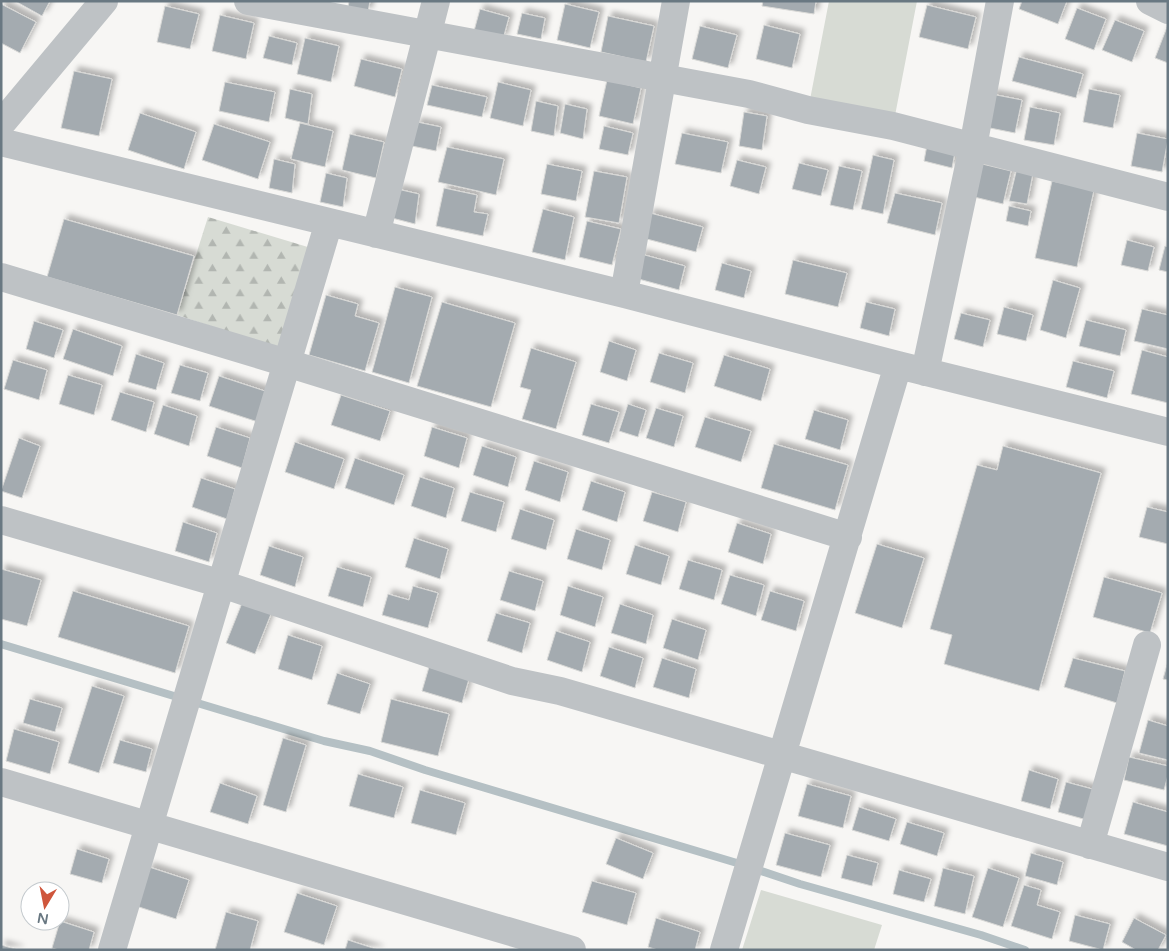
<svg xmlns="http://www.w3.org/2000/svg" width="1169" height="951" viewBox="0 0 1169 951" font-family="'Varela Round',sans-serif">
<defs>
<pattern id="forest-firs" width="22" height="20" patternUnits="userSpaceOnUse" patternTransform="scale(1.25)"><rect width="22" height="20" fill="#d7dbd4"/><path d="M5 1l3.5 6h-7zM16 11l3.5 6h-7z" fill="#b2b6b1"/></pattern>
<filter id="shadow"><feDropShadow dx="4.5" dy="-4.5" stdDeviation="2.5" flood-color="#0004"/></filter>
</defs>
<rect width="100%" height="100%" fill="#f7f6f4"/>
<path fill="#d7dbd4" d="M 829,1 L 917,1 L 893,126 L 808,110 Z
M 761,890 L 882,925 L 874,950 L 742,950 Z"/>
<path fill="url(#forest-firs)" d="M 208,217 L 321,251 L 291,352 L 177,315 Z"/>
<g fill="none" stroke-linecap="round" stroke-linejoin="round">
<path stroke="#b5c0c4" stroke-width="8" d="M 1,644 L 324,741 L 370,751 L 425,770 L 737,863 L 800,884 L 981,935 L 1025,950"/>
</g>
<path fill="#a4abb0" stroke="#d8d8d6" filter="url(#shadow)" d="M 15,1 L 50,1 L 42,16 Z
M 349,1 L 370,1 L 368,12 L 348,8 Z
M 763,1 L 816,1 L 814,14 L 762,6 Z
M 1022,1 L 1067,1 L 1058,24 L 1019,9 Z
M 1,4 L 36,22 L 20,53 L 1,43 Z
M 565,4 L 599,12 L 590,48 L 557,40 Z
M 927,5 L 976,17 L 968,49 L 919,37 Z
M 165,6 L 199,14 L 190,49 L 157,42 Z
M 1077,8 L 1106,19 L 1094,50 L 1065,39 Z
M 480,9 L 509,17 L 503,39 L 474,31 Z
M 522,13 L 545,18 L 541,39 L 517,34 Z
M 220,15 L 254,23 L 246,59 L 212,51 Z
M 608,16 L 654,26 L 646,62 L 601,52 Z
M 1115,20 L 1144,31 L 1132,62 L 1102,50 Z
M 764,25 L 800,34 L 792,68 L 756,59 Z
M 700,26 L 737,35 L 728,68 L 692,59 Z
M 1167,27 L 1168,27 L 1168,63 L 1155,58 Z
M 269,36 L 297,43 L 292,65 L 263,58 Z
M 305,38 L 339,46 L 331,82 L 297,74 Z
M 1019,57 L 1083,74 L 1076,98 L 1012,81 Z
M 361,59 L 402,69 L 395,97 L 354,86 Z
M 74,71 L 112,79 L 99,136 L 61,128 Z
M 607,80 L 641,88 L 633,124 L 599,116 Z
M 225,82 L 275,92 L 269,122 L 219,111 Z
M 498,82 L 531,90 L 523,126 L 490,118 Z
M 432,85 L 487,97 L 482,117 L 427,105 Z
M 290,89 L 312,94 L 308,124 L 285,118 Z
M 1089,89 L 1120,95 L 1113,128 L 1083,122 Z
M 991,94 L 1022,100 L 1015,133 L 985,127 Z
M 536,101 L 558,106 L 554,136 L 531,131 Z
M 565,104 L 587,109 L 583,139 L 560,133 Z
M 1030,107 L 1060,113 L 1054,145 L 1024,140 Z
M 744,112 L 767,116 L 762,150 L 739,146 Z
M 140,113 L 196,132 L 184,169 L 128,150 Z
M 417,122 L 441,127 L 436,151 L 412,146 Z
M 300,123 L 333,131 L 325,167 L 291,159 Z
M 214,124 L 270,142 L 258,179 L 202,160 Z
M 604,126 L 633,133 L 628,155 L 599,149 Z
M 682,133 L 728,142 L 721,173 L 675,164 Z
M 1137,133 L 1168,139 L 1162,172 L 1131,166 Z
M 350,134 L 384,142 L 376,178 L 342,170 Z
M 927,145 L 955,152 L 952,168 L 924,161 Z
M 447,147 L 504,159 L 496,195 L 438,182 Z
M 873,155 L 894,160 L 883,214 L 861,209 Z
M 274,159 L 295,164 L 292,193 L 269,188 Z
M 737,160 L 766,167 L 759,194 L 730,186 Z
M 799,163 L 828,170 L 821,196 L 792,189 Z
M 978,163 L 1011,171 L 1003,204 L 970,196 Z
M 547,164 L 582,171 L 576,201 L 541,194 Z
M 839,166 L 862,171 L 853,210 L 830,205 Z
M 1017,168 L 1033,173 L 1027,204 L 1009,201 Z
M 594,171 L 627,177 L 619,223 L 585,217 Z
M 326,173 L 347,178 L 343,207 L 320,202 Z
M 1052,181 L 1094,190 L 1077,267 L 1035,258 Z
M 444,188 L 477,195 L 474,212 L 488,214 L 483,236 L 436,226 Z
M 397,189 L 419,194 L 415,224 L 392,218 Z
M 895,193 L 942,203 L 935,235 L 887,223 Z
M 1009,206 L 1031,211 L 1028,226 L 1006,221 Z
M 543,209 L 574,217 L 565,260 L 532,252 Z
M 650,213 L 703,227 L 696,252 L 643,238 Z
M 64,219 L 194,256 L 177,315 L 47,277 Z
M 587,221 L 621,229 L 612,265 L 579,257 Z
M 1127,240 L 1154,247 L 1148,271 L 1121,265 Z
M 1165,246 L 1168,247 L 1168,272 L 1159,270 Z
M 641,254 L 685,266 L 679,290 L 635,278 Z
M 793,260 L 847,273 L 838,307 L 785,294 Z
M 722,263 L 751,271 L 744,298 L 715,290 Z
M 1053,280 L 1080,288 L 1066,338 L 1040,330 Z
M 395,287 L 432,297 L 409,383 L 372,372 Z
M 326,295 L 358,304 L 355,316 L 379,323 L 365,371 L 309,355 Z
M 442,302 L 515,323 L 491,407 L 417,386 Z
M 866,302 L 895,309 L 889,336 L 860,328 Z
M 1004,307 L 1033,315 L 1026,341 L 997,334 Z
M 1142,309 L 1168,315 L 1168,349 L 1134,341 Z
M 961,313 L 990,320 L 983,347 L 954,339 Z
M 1086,320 L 1126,330 L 1120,356 L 1079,346 Z
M 34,321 L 63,330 L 54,358 L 26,349 Z
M 73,329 L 122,346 L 113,376 L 63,359 Z
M 609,341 L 636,350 L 627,381 L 600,372 Z
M 531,348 L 576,362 L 556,429 L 522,419 L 531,390 L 520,387 Z
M 1142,350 L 1168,357 L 1168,403 L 1131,394 Z
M 659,353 L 693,363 L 685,393 L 650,382 Z
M 136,354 L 164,363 L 156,390 L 128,382 Z
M 724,355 L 770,369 L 761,401 L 714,386 Z
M 13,360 L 47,370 L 39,400 L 4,389 Z
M 1073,361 L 1114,371 L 1107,398 L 1066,387 Z
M 180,365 L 208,373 L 200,401 L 171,393 Z
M 68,375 L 102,385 L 94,415 L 59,404 Z
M 219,376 L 268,392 L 258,422 L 209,406 Z
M 120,392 L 154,402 L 146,432 L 111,420 Z
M 341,395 L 390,411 L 380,441 L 331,425 Z
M 591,404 L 619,412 L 609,443 L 582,435 Z
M 628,404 L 646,410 L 638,437 L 619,431 Z
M 163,405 L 197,416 L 189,446 L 154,434 Z
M 656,408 L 683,416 L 674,447 L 646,438 Z
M 814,410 L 848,420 L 840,450 L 805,439 Z
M 705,417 L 751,431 L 741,462 L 695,447 Z
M 216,427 L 250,438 L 242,468 L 207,456 Z
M 432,427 L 467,438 L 459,468 L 424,456 Z
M 19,438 L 40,446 L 22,498 L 1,491 Z
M 295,442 L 344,459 L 334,489 L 285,472 Z
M 774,444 L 848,465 L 835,510 L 761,488 Z
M 482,446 L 516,457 L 508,487 L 473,475 Z
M 1003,446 L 1101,473 L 1039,691 L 944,664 L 952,635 L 930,629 L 977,465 L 997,470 Z
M 355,458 L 404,475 L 394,505 L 345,488 Z
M 534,461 L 568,472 L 560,502 L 525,490 Z
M 420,477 L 454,488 L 446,518 L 411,506 Z
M 201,478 L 235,489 L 227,519 L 192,507 Z
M 591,481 L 625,492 L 617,522 L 582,510 Z
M 470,492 L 504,502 L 496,532 L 461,521 Z
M 652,492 L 686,502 L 678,532 L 643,521 Z
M 1147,507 L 1168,512 L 1168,544 L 1139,537 Z
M 520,509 L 554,520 L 546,550 L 511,539 Z
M 183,522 L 217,533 L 209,562 L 175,551 Z
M 737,523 L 771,534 L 763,564 L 728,552 Z
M 576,529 L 610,540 L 602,570 L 567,559 Z
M 414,538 L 448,549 L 440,579 L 405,567 Z
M 877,544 L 924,558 L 902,628 L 855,613 Z
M 635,545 L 669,556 L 661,585 L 626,574 Z
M 269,546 L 303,557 L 295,587 L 260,575 Z
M 688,560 L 722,570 L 714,600 L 679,589 Z
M 337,567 L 371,577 L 363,607 L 328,596 Z
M 1,569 L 41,580 L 27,626 L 1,619 Z
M 509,571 L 543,581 L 535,611 L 500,600 Z
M 730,575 L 764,585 L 756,616 L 721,604 Z
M 1104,577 L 1162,593 L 1150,633 L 1093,617 Z
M 413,586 L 438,593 L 428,628 L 382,615 L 388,594 L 409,600 Z
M 568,586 L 603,597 L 595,627 L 560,615 Z
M 73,591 L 189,626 L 175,673 L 58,637 Z
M 770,591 L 804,601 L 796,631 L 761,620 Z
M 242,603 L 271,614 L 255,654 L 226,643 Z
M 620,604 L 653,615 L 646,644 L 611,633 Z
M 496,613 L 530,623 L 522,653 L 487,641 Z
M 672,619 L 706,630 L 698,660 L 663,648 Z
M 556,631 L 590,642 L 582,672 L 547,660 Z
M 288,635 L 322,646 L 312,680 L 278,669 Z
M 609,647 L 643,658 L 635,688 L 600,676 Z
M 662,658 L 696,669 L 689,698 L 653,687 Z
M 1073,658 L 1125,671 L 1117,703 L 1064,687 Z
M 1168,661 L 1168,680 L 1163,679 Z
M 429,667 L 469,679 L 462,703 L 422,691 Z
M 337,673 L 370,684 L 360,714 L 327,704 Z
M 92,686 L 124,696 L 99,773 L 68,763 Z
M 30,699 L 62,708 L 55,732 L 23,723 Z
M 391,699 L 449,714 L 438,756 L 381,742 Z
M 1148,720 L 1168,726 L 1168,760 L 1139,753 Z
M 14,729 L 59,742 L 50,774 L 6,761 Z
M 283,738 L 306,745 L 286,812 L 263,805 Z
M 120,740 L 152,749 L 146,772 L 113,763 Z
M 1129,757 L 1168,766 L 1168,775 L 1164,790 L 1124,780 Z
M 1029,770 L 1058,779 L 1050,809 L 1021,801 Z
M 358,774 L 403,787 L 394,818 L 349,806 Z
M 1066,782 L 1096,790 L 1087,820 L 1058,812 Z
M 220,783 L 257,796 L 248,824 L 210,812 Z
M 807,784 L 851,796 L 843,828 L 798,816 Z
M 420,790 L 465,803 L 456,835 L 411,823 Z
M 1133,802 L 1168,812 L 1168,846 L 1124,834 Z
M 859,807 L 896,819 L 889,841 L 852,830 Z
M 907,822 L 944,833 L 937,856 L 900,844 Z
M 785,833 L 830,845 L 821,877 L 776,865 Z
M 616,838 L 653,853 L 643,879 L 606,864 Z
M 77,849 L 109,859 L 102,883 L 70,874 Z
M 1031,853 L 1063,862 L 1057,885 L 1025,876 Z
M 847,855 L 878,863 L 872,886 L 841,878 Z
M 149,867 L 189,880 L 176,919 L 136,906 Z
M 943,868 L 974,876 L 965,914 L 934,906 Z
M 988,868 L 1019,878 L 1003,927 L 972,917 Z
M 899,870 L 931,879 L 924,902 L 893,894 Z
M 592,881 L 636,893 L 627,925 L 582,912 Z
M 1024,885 L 1041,890 L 1037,905 L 1060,912 L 1052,939 L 1011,926 Z
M 297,893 L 337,906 L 324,945 L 284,932 Z
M 226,912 L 258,921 L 250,950 L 215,950 Z
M 1075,915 L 1110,924 L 1103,950 L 1069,941 Z
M 656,918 L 700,932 L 695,950 L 658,950 L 648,947 Z
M 1134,918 L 1166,935 L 1158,950 L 1136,950 L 1122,942 Z
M 60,921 L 94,932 L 89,950 L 59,950 L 52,948 Z
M 348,940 L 379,950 L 345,950 Z
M 1,945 L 19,950 L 1,950 Z"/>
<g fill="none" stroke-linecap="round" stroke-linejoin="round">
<path stroke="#bec2c5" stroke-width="28" d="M 248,1 L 749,94 L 808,110 L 893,126 L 1168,197
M 1150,1 L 1168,10
M 1,124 L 104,1
M 1,142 L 624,294 L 898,365 L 1168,432
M 376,234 L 436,1
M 1,277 L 287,363 L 848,537
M 624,294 L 676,1
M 925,372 L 973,147 L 1000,1
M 1,520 L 222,584 L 512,681 L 560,691 L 1168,867
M 1,782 L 572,950
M 1090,845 L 1147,645
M 112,950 L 329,222
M 724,950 L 898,365"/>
</g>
<rect width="1169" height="951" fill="none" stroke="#697882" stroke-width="5"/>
<g transform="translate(45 906) rotate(190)"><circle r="24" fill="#ffffff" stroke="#c3c9cd"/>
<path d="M0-4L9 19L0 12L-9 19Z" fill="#cf563c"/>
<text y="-8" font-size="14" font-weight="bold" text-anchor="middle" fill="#697882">N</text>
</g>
</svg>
